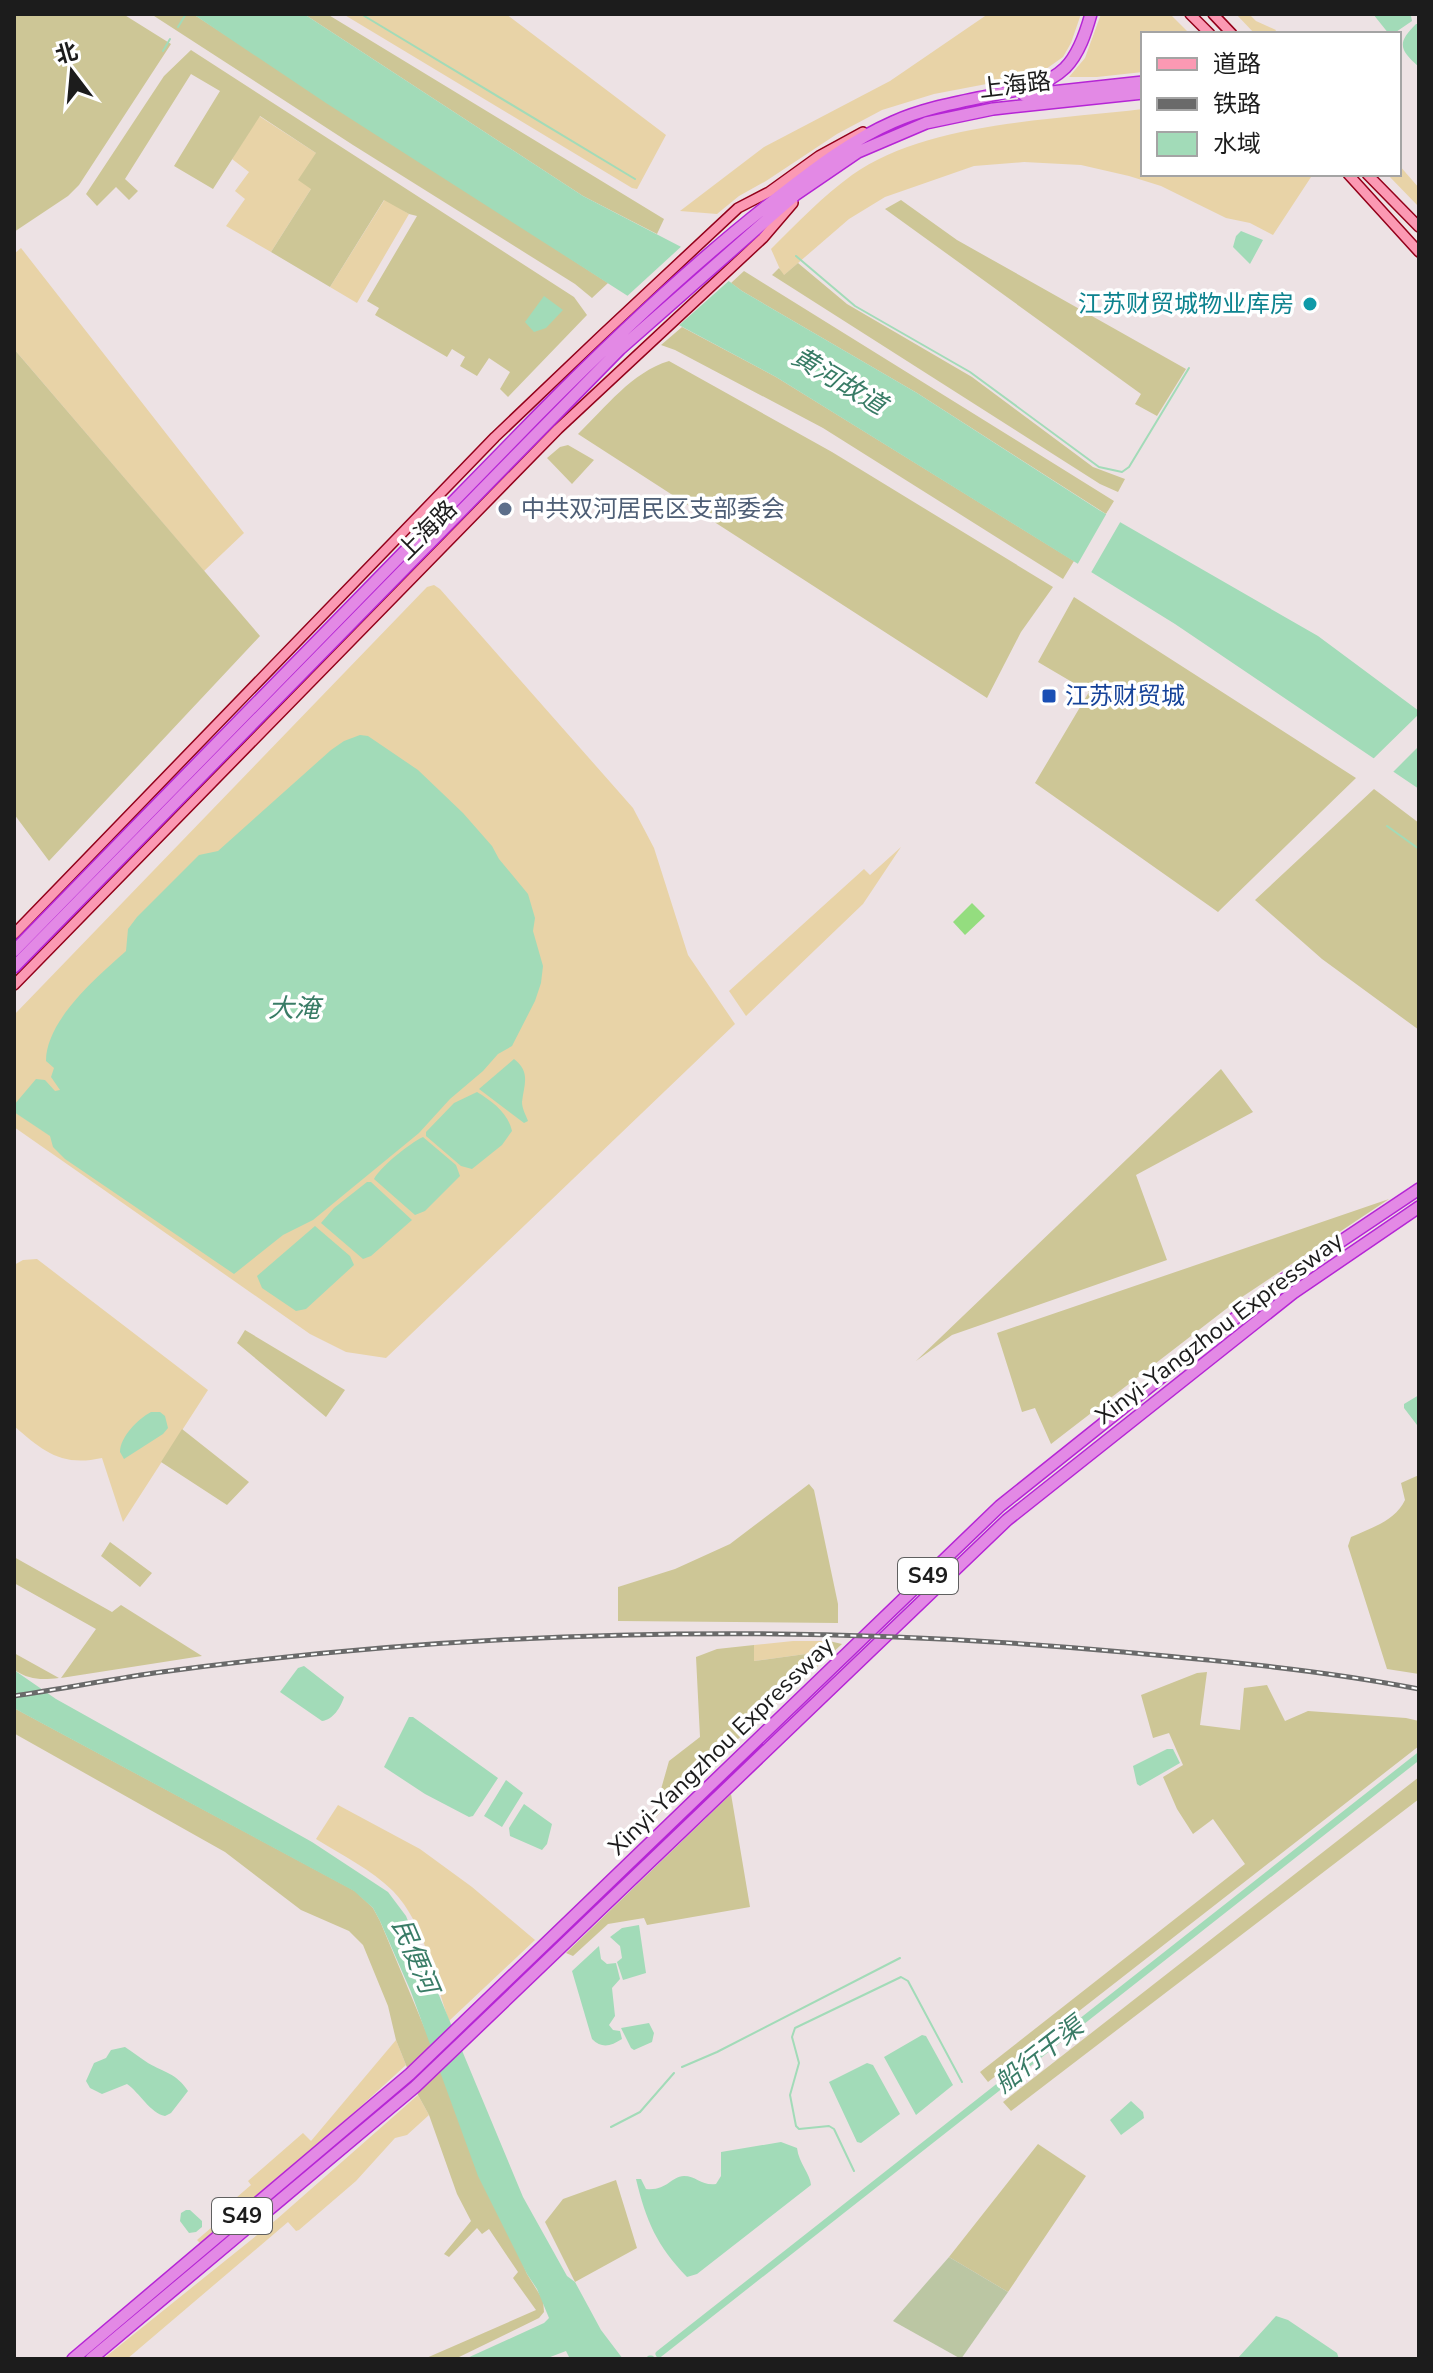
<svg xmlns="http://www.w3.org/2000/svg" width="1433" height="2373" viewBox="0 0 1433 2373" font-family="'Nunito Sans','Noto Sans SC',sans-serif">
<rect width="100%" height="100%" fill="#ede2e4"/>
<path fill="#e8d3a7" d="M 343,14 L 506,14 L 666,135 L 637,189 L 632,188 Z
M 988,14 L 1081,14 L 1071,43 L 1063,57 L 1039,74 L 934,94 L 882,110 L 837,134 L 766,181 L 739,196 L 717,214 L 680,211 L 764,147 L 890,81 Z
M 1101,14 L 1170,14 L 1190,34 L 1143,34 L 1143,72 L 1097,77 L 1069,77 L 1085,58 Z
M 1236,14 L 1249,14 L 1256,21 L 1276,30 L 1274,34 L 1255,34 Z
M 1143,109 L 1143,174 L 1313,174 L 1273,235 L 1250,223 L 1226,218 L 1161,186 L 1129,176 L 1081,165 L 1024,162 L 974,166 L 885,197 L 849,219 L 783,276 L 771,249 C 797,223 823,196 852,175 C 926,122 1054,120 1143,109 Z
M 259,116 L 316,153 L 311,189 L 271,252 L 226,226 L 245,199 L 235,191 L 249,172 L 232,159 Z
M 1399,165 L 1419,188 L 1419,207 L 1387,174 L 1399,174 Z
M 385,199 L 409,214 L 357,303 L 330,287 Z
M 21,248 L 244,533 L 204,571 L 14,349 L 14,254 Z
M 434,585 L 440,589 L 633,808 L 654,848 L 688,955 L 735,1024 L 386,1358 L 346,1352 L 310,1334 L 14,1127 L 14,1015 L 427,587 Z
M 901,847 L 863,904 L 746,1016 L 729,991 L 864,869 L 870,875 Z
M 37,1259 L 208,1390 L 123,1522 L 102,1458 C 61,1467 43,1451 14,1426 L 14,1265 L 23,1260 Z
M 793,1641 L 829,1641 L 813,1653 L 754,1661 L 754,1645 Z
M 338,1805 L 420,1849 L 472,1887 L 535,1940 L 449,2021 C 434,1979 425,1924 393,1891 C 372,1870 342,1855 316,1839 Z
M 396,2040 L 406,2065 L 278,2182 L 202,2245 L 197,2240 L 226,2215 L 222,2210 L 251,2185 L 248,2181 L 303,2133 L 311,2141 Z
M 418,2095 L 429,2115 L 407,2135 L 395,2138 L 356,2181 L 299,2230 L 296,2231 L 288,2222 L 127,2359 L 103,2359 L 277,2219 Z"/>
<path fill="#cdc696" d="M 14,14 L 123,14 L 171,44 L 79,185 L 68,196 L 14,232 Z
M 151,14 L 193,14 L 608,283 L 592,298 L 575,284 L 353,145 Z
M 304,14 L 327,14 L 664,219 L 657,234 L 583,196 Z
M 191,50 L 574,297 L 587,315 L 508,397 L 500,389 L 510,372 L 489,358 L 477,376 L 460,366 L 465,357 L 452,349 L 447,357 L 375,315 L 379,308 L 367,301 L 417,216 L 409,214 L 384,200 L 330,287 L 271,252 L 311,189 L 298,180 L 316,153 L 260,116 L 213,189 L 174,166 L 220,91 L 191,74 L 125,179 L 138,191 L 129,200 L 116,187 L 97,206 L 86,194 L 164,76 Z
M 901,200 L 957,240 L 1186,369 L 1157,416 L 1135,404 L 1141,394 L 885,209 Z
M 798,263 L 847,304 L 972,377 L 1093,467 L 1125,479 L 1118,492 L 1100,484 L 772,275 L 779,268 L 784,275 Z
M 744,271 L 1114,501 L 1106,514 L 917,393 L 742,291 L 731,283 Z
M 682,327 L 776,377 L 1074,561 L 1063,579 L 823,428 L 675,350 L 661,345 Z
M 14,349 L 260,636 L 49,861 L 14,814 Z
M 669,361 L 832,452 L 1053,587 L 1021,632 L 987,698 L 578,434 C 605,408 632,372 669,361 Z
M 568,445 L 594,460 L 572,484 L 547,458 L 560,447 Z
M 1074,597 L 1356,778 L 1218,912 L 1035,783 L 1089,692 L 1038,662 Z
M 1374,789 L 1419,823 L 1419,1030 L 1322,959 L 1255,900 Z
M 1221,1069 L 1253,1112 L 1136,1175 L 1167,1260 L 952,1335 L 916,1361 Z
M 1389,1199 L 1239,1299 L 1051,1444 L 1035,1408 L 1022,1412 L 997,1333 Z
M 245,1330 L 345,1390 L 326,1417 L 237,1343 Z
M 182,1429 L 249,1482 L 227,1505 L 161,1462 Z
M 1419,1475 L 1419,1674 L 1387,1669 L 1348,1546 L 1351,1537 C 1371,1528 1395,1521 1405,1500 L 1401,1483 Z
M 809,1484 L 814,1490 L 838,1604 L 838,1623 L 618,1621 L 618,1587 L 675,1569 L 730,1544 Z
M 110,1542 L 152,1573 L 140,1587 L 101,1556 Z
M 14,1557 L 112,1612 L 121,1605 L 202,1656 L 61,1678 L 96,1629 L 14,1583 Z
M 829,1641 L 842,1644 L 701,1773 L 652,1821 L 669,1761 L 700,1737 L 696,1657 L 717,1649 L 754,1645 L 754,1661 L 813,1653 Z
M 14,1653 L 59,1678 C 41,1680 30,1680 14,1670 Z
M 1207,1672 L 1200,1725 L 1240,1730 L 1244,1688 L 1267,1685 L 1285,1721 L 1308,1711 L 1406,1718 L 1419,1721 L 1419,1746 L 988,2082 L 980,2072 L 1245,1864 L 1213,1819 L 1193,1834 L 1177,1809 L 1163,1777 L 1183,1765 L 1169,1733 L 1153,1738 L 1141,1695 L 1197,1673 Z
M 14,1708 L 355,1891 L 373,1908 L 380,1921 L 527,2274 L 543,2300 L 544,2312 L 539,2318 L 455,2359 L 424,2359 L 536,2310 L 513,2278 L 518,2272 L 489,2229 L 482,2234 L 477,2228 L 449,2257 L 444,2254 L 471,2221 L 457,2194 L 429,2115 L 418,2095 L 396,2040 L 388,2006 L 363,1945 L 349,1931 L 301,1910 L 225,1852 L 17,1735 L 14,1733 Z
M 1419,1777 L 1419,1799 L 1011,2111 L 1003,2102 Z
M 731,1794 L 750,1907 L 647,1925 L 644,1918 L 608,1924 L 573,1956 L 566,1953 Z
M 1038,2144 L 1086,2176 L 1008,2292 L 949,2257 Z
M 616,2180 L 637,2248 L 575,2282 L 545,2222 L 563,2199 Z"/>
<path fill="#bbc6a3" d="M 949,2257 L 1008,2292 L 961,2359 L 893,2321 Z"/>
<path fill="#94dd7f" d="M 972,903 L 985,916 L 965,935 L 953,922 Z"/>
<path fill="#a2dbb8" d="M 193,14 L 304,14 L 583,196 L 689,251 L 742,291 L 917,393 L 1099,510 L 1318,636 L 1419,711 L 1419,789 L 1175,624 L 776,377 L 645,307 L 326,103 Z
M 1373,14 L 1406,14 L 1411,16 L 1412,21 L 1393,34 L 1389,34 Z
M 1416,24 L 1419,24 L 1419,67 C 1399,49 1397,43 1416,24 Z
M 1241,231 L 1263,240 L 1250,264 L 1233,247 L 1236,236 Z
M 544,296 L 563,310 L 546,328 L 534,332 L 525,322 Z
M 360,735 L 368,736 L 418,770 L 463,813 L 492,846 L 499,859 L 528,894 L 535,918 L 533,931 L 543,966 L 541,983 L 535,1001 L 512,1046 L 498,1054 L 483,1071 L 450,1099 L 419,1133 L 313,1220 L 283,1235 L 234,1274 L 65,1159 L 53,1147 L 50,1136 L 14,1112 L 14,1105 L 36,1079 L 45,1080 L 55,1091 L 60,1090 L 51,1077 L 54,1068 L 46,1061 C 46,1020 98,976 126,951 L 128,929 L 137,917 L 199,855 L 218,851 L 331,750 L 344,741 Z
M 514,1059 C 531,1072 524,1084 522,1102 C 522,1109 526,1115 528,1121 L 524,1123 L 479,1089 Z
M 477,1092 C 492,1101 508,1113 512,1131 L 502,1145 L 472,1169 L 461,1166 L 426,1136 L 426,1132 L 454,1103 Z
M 423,1137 L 456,1165 L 460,1176 L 425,1211 L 415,1215 L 374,1179 C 380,1167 410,1143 423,1137 Z
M 367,1182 L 371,1182 L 412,1220 L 371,1256 L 363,1259 L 321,1223 L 334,1208 Z
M 315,1226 L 350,1256 L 354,1265 L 306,1309 L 296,1311 L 262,1288 L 257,1276 Z
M 1419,1395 L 1419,1424 L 1417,1425 L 1404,1408 L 1404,1404 Z
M 151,1412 L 160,1412 L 165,1416 L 168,1428 L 163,1434 L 124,1459 L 120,1452 C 120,1437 138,1419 151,1412 Z
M 304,1666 L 344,1697 C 341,1707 333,1720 322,1721 L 280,1692 L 298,1668 Z
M 14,1670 L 56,1699 L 312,1842 L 388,1892 L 406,1916 L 523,2197 L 567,2276 L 575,2282 L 601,2330 L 623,2359 L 570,2359 L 566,2351 L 545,2359 L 465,2359 L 544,2323 L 549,2318 L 537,2289 L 527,2274 L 478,2176 L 411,1992 L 380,1921 L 373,1908 L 354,1891 L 21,1712 L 14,1708 Z
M 409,1717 L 413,1717 L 498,1778 L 473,1816 L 469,1817 L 425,1794 L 384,1767 Z
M 1167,1749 L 1173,1749 L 1180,1763 L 1140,1786 L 1137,1784 L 1133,1766 Z
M 506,1780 L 523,1793 L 502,1827 L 484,1816 Z
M 524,1804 L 552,1824 L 547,1844 L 542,1850 L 510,1836 L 509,1828 Z
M 639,1925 L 646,1973 L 623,1980 L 617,1962 L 622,1958 L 620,1946 L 610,1937 L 622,1928 Z
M 599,1946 L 601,1959 L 607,1964 L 616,1963 L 620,1979 L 612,1988 L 615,2016 L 609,2025 L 613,2030 L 620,2031 L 622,2039 C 611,2046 602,2049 592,2039 L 572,1971 Z
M 649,2023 L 654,2033 L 652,2042 L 634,2050 L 631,2048 L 621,2028 Z
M 922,2035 L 926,2036 L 953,2085 L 916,2115 L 884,2057 Z
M 125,2047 C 133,2052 140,2058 148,2063 C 165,2073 176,2073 188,2091 L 171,2113 L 165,2116 C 150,2113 140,2093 127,2084 L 102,2094 L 90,2088 L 86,2081 L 94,2063 L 106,2058 L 111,2050 Z
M 867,2063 L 873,2065 L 900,2114 L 861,2143 L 857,2142 L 829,2082 Z
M 1131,2101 L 1143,2112 L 1144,2118 L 1121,2135 L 1110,2120 Z
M 781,2142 L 797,2148 C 799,2164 810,2173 811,2185 L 697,2274 L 687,2277 C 657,2246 646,2221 636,2179 L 641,2179 L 646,2189 C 667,2191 670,2177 684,2176 C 696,2176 702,2186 716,2184 L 721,2176 L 721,2152 Z
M 186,2210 L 190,2210 L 202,2221 L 202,2227 L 196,2232 L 189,2233 L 180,2221 L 181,2213 Z
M 1276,2316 L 1288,2320 L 1337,2353 L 1339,2359 L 1237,2359 Z"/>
<path fill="#ede2e4" d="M 684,244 L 732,278 L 676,328 L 624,299 Z
M 1108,511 L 1122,519 L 1089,576 L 1076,567 Z
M 1419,714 L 1419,746 L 1391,774 L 1372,760 Z"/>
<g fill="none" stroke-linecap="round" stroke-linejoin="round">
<path stroke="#a2dbb8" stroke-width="2" d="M 361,14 L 635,179
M 178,27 L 186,14
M 163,51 L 170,39
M 796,256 L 855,306 L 970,372 L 1099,467 L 1122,472 L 1129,467 L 1189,368
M 1387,826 L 1419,849
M 682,2067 L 717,2052 L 900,1958
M 611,2127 L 640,2112 L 674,2073
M 854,2171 L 834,2129 L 829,2126 L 799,2129 L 796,2126 L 790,2095 L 799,2063 L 792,2037 L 795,2028 L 901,1977 L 908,1981 L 962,2082"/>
<path stroke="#a2dbb8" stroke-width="7" d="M 659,2354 L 1419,1756
M 650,2359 L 651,2359"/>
<g stroke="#93011a" stroke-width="12">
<path id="major" d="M 1190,14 L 1210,34
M 1213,14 L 1232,34
M 1348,174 L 1419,252
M 1367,174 L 1419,227
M 14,934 L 495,437 L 602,335 L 738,208 L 769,192 L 819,156 L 863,132
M 14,985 L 558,429 L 763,238 L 793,203"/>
</g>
<g stroke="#b525d5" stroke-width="14">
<path id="highway" d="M 1024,95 L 1143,82
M 14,951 L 539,414 C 616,336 695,261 782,194 C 817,167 852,140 893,122 C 924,108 959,102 992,95 C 1018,90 1045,87 1065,68 C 1079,54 1086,32 1091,14
M 14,967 L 620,349 L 795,195 L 858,152 L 926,123 L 993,109 L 1143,93
M 73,2359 L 410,2074 L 1000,1506 L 1283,1280 L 1419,1189
M 91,2359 L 415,2087 L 1007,1520 L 1293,1293 L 1419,1207"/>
</g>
<use href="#major" stroke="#fb99b3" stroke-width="9"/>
<use href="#highway" stroke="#e389e5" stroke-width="11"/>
<g stroke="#6a6a6a" stroke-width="5">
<path id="rail" d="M 14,1696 C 61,1689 107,1680 154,1673 C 475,1629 801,1622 1123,1652 C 1222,1661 1322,1670 1419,1689"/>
</g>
<use href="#rail" stroke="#fff" stroke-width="2" stroke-dasharray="6" stroke-linecap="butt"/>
</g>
<circle fill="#0f9aa8" stroke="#fff" stroke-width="3" cx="1310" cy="304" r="8"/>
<circle fill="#5c6f8a" stroke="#fff" stroke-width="3" cx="505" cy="509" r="8"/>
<rect fill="#1a4fb4" stroke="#fff" stroke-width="3" x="1041" y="688" width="16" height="16" rx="4"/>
<g text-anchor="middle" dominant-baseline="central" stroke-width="7" stroke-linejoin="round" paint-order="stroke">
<g fill="#fff" stroke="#606060" stroke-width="2">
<rect x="898" y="1558" width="60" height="36" rx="6"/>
<rect x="212" y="2198" width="60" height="36" rx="6"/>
</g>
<g font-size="22" font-weight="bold" fill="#1c1c1c">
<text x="928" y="1576">S49</text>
<text x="242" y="2216">S49</text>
</g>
<g font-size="24" fill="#1c1c1c" stroke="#fff">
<text transform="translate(1015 85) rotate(-7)">上海路</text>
<text transform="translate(427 530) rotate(-45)">上海路</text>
<text transform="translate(1219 1328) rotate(-37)">Xinyi-Yangzhou Expressway</text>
<text transform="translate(721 1746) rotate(-44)">Xinyi-Yangzhou Expressway</text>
</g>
<g font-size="24" fill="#0d838f" stroke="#fff" text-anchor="end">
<text x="1294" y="304">江苏财贸城物业库房</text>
</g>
<g font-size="24" fill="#4e5e75" stroke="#fff" text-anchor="start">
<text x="521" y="509">中共双河居民区支部委会</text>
</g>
<g font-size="24" fill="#164399" stroke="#fff" text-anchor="start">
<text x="1065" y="696">江苏财贸城</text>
</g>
<g font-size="26" font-style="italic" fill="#397c66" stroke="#fff">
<text transform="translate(839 381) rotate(31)">黄河故道</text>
<text x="294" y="1008">大淹</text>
<text transform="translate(415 1956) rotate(67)">民便河</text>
<text transform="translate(1039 2055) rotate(-38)">船行干渠</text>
</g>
</g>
<rect width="1433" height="2373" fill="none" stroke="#1c1c1c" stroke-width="32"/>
<rect x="1141" y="32" width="260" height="144" fill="#ffffff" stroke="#a4a4a4" stroke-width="2"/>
<rect x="1157" y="58" width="40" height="12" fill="#fb99b3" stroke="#a4a4a4" stroke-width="2"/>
<text x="1213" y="72" font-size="24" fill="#1c1c1c">道路</text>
<rect x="1157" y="98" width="40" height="12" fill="#6a6a6a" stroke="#a4a4a4" stroke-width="2"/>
<text x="1213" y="112" font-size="24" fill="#1c1c1c">铁路</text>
<rect x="1157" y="132" width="40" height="24" fill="#a2dbb8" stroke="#a4a4a4" stroke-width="2"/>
<text x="1213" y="152" font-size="24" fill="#1c1c1c">水域</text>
<g transform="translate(72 72) rotate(344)" stroke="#ffffff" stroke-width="6" paint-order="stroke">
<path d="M0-6L14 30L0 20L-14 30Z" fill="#1c1c1c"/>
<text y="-12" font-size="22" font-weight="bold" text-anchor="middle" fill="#1c1c1c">北</text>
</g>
</svg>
